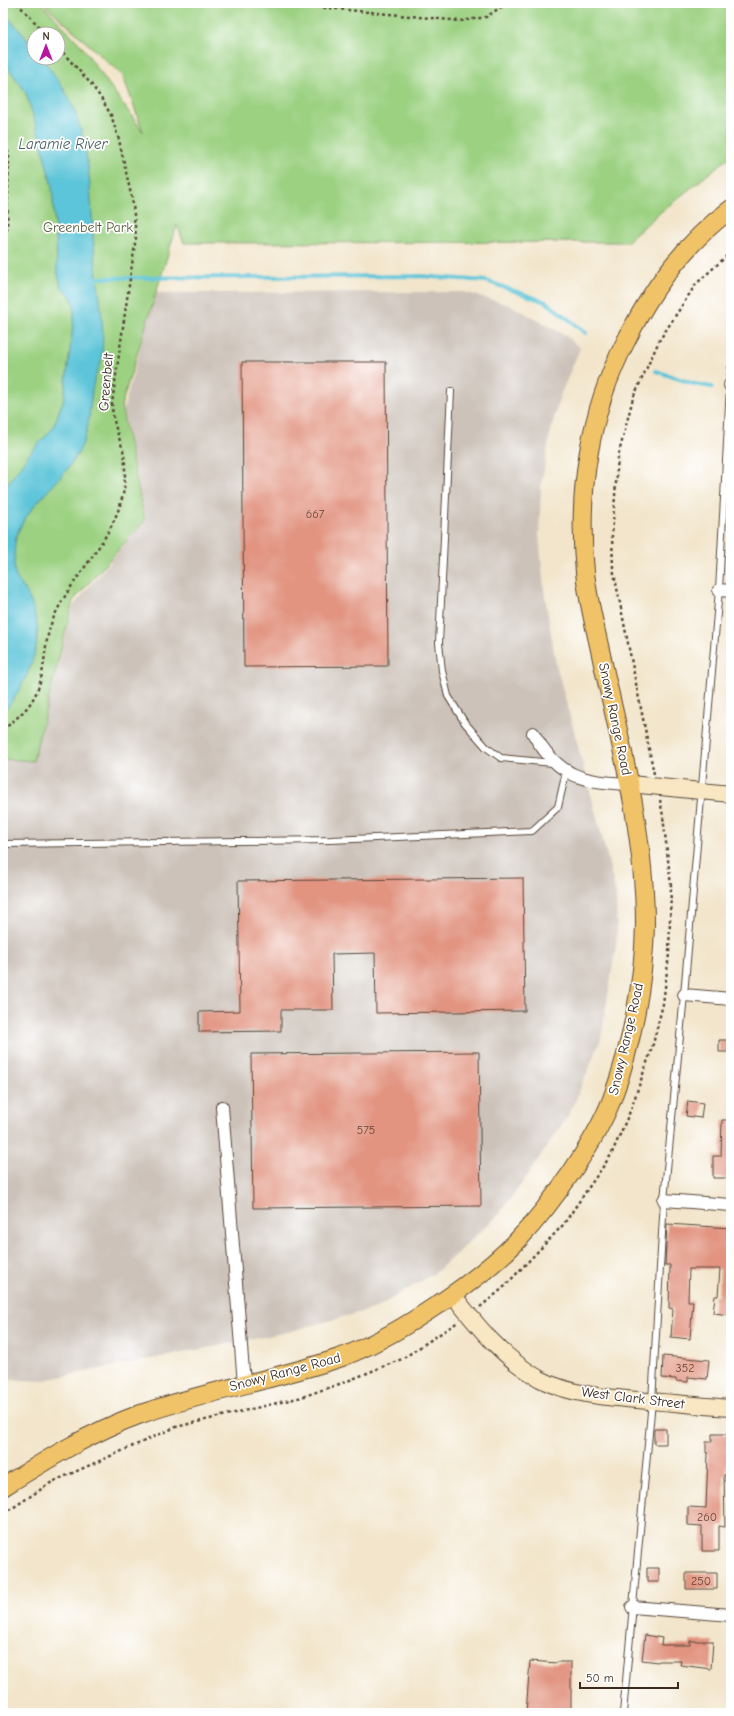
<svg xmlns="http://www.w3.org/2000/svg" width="734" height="1716" viewBox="0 0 734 1716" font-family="'Comic Neue',sans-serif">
<rect width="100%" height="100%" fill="#fff"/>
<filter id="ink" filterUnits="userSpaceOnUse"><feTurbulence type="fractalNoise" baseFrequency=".025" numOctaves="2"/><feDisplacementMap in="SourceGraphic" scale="8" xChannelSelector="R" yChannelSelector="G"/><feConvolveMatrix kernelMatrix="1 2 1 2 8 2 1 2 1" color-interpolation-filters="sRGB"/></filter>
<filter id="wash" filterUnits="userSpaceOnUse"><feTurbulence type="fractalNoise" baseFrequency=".012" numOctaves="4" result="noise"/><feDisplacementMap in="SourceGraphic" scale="16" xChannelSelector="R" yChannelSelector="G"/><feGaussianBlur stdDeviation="0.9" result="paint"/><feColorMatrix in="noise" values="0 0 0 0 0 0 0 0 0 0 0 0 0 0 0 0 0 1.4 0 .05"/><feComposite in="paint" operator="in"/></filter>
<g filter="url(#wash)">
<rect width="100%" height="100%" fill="#f2e5cb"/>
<path fill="#ccc2b9" d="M 464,292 L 510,305 L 565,335 L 580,348 L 560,396 L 551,429 L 541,486 L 539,535 L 544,590 L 556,664 L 606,852 L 616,894 L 617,939 L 601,1039 L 570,1113 L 520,1186 L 497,1216 L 435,1273 L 376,1308 L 288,1332 L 39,1381 L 3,1379 L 3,759 L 33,761 L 73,606 L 146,519 L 123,411 L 155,293 Z"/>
<path fill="#9cd182" stroke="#6c7e50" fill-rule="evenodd" d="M 3,3 L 41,3 L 80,44 L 143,132 L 123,76 L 43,3 L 731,3 L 731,156 L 657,215 L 627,242 L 184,243 L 177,225 L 121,406 L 145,520 L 73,601 L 33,761 L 3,759 ZM 34,34 L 58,34 L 58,58 L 34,58 Z"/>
<path fill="#5dc5d9" stroke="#4c787c" d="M 3,13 L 16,26 L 34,48 L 34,58 L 42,58 C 54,74 68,93 75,112 C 93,160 90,209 95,259 C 98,290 105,323 102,354 C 102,363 96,372 94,381 C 89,401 91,421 84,440 C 72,477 26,502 16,538 C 14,546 13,570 16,577 C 19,582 23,587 26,592 C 30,599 33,607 35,615 C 45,645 23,690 3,713 L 3,652 L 7,621 L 3,597 L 3,490 L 29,454 L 53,428 L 64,398 L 74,317 L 74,304 L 69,294 L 61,287 L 57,271 L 56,241 L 52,187 L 40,139 L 26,93 L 3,60 Z"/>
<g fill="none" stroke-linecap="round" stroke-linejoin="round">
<path stroke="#5dc5d9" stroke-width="4" d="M 93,278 L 420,276 L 486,281 L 546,302 L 586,333
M 656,371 L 694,384 L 712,387"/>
</g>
<g id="blocks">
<path fill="#e29481" d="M 242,362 L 386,362 L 388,666 L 244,667 Z
M 523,878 L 525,1011 L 376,1013 L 375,953 L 332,954 L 333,1010 L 281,1010 L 281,1031 L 199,1032 L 199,1012 L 240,1011 L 238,881 Z
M 719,1040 L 731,1040 L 731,1052 L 719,1052 Z
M 479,1052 L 481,1206 L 253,1208 L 251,1054 Z
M 688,1101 L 703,1103 L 701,1118 L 686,1116 Z
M 722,1120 L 731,1120 L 731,1178 L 713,1178 L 713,1156 L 721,1156 Z
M 667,1224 L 731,1228 L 731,1315 L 713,1313 L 715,1296 L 718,1296 L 720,1269 L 689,1269 L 688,1301 L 693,1301 L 690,1339 L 671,1337 L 673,1309 L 669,1308 L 670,1265 L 665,1265 Z
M 663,1356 L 709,1360 L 707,1379 L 688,1377 L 688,1382 L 676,1381 L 676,1379 L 662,1378 Z
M 654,1429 L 666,1429 L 666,1444 L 654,1444 Z
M 712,1434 L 728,1434 L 727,1475 L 724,1475 L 725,1527 L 719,1526 L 719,1551 L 702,1551 L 702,1526 L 688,1525 L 688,1507 L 706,1508 L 708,1453 L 706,1453 L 706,1442 L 712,1442 Z
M 647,1568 L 659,1568 L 659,1582 L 647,1582 Z
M 686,1573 L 717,1573 L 717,1589 L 686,1589 Z
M 645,1635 L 662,1638 L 661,1645 L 690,1645 L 690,1641 L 713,1641 L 711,1669 L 680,1665 L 681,1661 L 659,1661 L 658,1662 L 642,1660 Z
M 530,1661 L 557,1663 L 557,1662 L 571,1662 L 571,1713 L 526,1713 Z"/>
</g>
</g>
<g filter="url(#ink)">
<use href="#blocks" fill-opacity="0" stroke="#564638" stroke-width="1"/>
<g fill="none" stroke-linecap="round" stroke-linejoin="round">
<g stroke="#564638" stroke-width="8">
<path id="lane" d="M 451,391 L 439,643 L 442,671 L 448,696 L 465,723 L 486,747 L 501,758 L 553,763
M 3,844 L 331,840 L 532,831 L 558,807 L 566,772
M 623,1713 L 652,1401 L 664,1200 L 684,995 L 719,590 L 731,368"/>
</g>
<g stroke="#564638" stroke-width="14">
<path id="street" d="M 730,385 L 731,385
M 719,590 L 731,591
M 533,733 C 558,777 582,782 630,784
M 684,995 L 731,999
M 222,1107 L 244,1384
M 664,1200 L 731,1205
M 632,1607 L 731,1615"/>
</g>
<g stroke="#564638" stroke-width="18">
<path id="secondary" d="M 630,784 L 731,794
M 453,1295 C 478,1327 503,1358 540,1379 C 572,1396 613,1398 649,1401 C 676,1403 704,1406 731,1408"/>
</g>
<g stroke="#564638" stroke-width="20">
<path id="primary" d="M 3,1487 C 46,1460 89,1433 138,1415 C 205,1391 275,1380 342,1357 C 371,1346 399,1330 425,1313 C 458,1292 491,1268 518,1240 C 551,1205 595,1143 612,1099 C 632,1045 644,981 645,924 C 645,836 622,749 603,664 C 597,634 588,603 585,572 C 577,493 589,412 626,341 C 651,290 685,243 731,209"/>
</g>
<path stroke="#564638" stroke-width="2.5" stroke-dasharray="3 3" stroke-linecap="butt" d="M 17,3 L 46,34
M 306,3 L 317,7 L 461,21 L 486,17 L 507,3
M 3,146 L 9,153 L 7,230 L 3,232
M 3,730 C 13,721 28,710 34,697 C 46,676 43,647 51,624 C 70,575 115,542 124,489 C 125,477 126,462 123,450 C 118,434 112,420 112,403 L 136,237 L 133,204 L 119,140 L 111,115 L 101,98 L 91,84 L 58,47
M 654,774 L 613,568 L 612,535 L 618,457 L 633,398 L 659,341 L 696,284 L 731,252
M 480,1307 L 502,1289 L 563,1225 L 611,1155 L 631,1109 L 652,1048 L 663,1004 L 669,954 L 671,886 L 663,816 L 660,800
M 3,1512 L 11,1509 L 52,1482 L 176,1427 L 302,1397 L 345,1382 L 402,1359 L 458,1322"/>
<use href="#lane" stroke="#fff" stroke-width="6"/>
<use href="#street" stroke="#fff" stroke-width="12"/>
<use href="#secondary" stroke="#f9e7c3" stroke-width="16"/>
<use href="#primary" stroke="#f1c369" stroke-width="18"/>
</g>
</g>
<g text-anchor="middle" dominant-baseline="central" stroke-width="3.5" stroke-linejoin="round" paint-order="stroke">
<g font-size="12" fill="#654437">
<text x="315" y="514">667</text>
<text x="366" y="1130">575</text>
<text x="685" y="1368">352</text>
<text x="707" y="1517">260</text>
<text x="701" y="1581">250</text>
</g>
<g font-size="14" fill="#585c3c" stroke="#fff">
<text x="88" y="227">Greenbelt Park</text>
</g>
<g font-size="14" fill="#3b2a1e" stroke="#fff">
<text transform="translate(106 382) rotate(-85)">Greenbelt</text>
<text transform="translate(615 719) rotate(78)">Snowy Range Road</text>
<text transform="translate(626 1039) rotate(-77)">Snowy Range Road</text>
<text transform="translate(285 1372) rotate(-15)">Snowy Range Road</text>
<text transform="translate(633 1398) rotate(7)">West Clark Street</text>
</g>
<g font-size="15" font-style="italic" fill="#47605f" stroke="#fff">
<text x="63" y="144">Laramie River</text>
</g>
</g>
<rect width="734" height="1716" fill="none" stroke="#fff" stroke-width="16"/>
<g transform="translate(46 46)"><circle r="19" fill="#ffffff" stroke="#b1aaa5"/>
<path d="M0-3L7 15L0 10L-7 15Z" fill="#b5179e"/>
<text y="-6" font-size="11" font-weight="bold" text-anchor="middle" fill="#3b2a1e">N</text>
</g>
<path d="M580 1682v6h98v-6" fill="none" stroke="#3b2a1e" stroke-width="2"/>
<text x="586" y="1682" font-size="12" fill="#3b2a1e" stroke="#ffffff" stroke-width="3" paint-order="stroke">50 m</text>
</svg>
